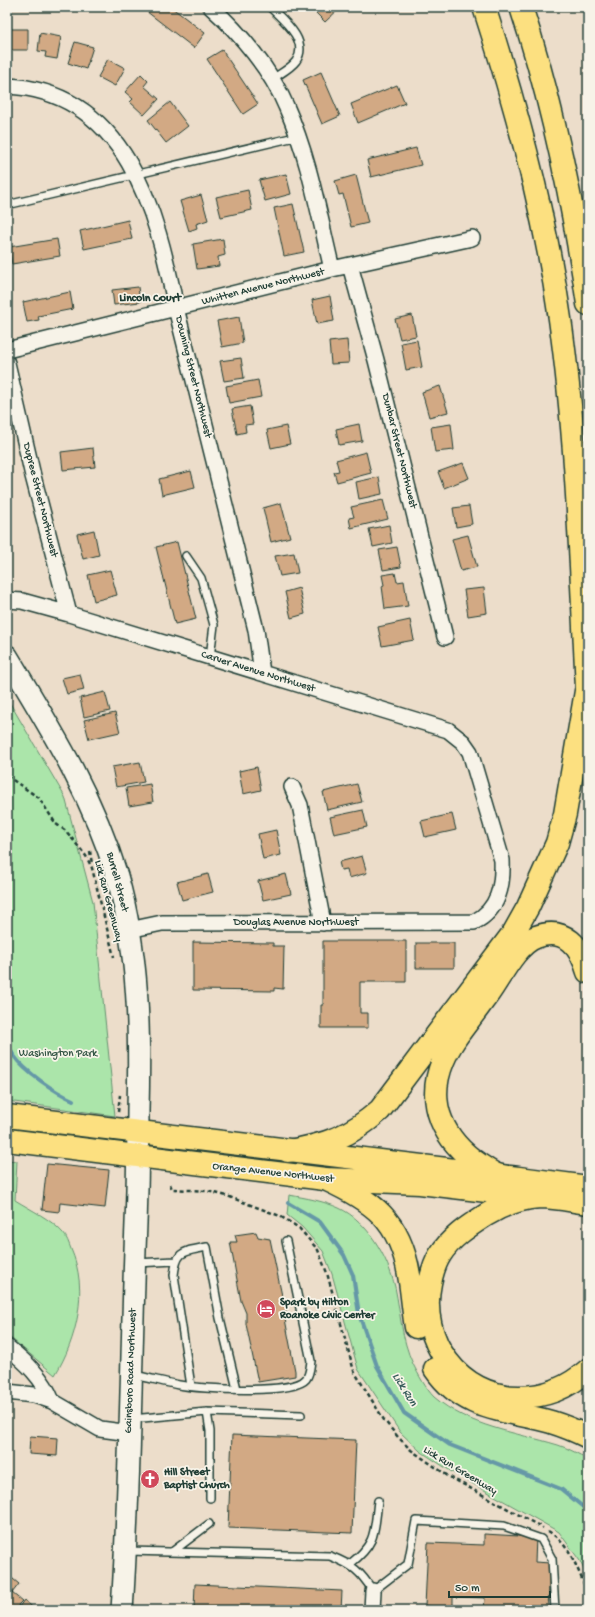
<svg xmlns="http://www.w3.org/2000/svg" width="595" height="1617" viewBox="0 0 595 1617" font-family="'Gochi Hand',sans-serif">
<rect width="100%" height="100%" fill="#ecddca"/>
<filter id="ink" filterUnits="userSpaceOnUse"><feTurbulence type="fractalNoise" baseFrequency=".025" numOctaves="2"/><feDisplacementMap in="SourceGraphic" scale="8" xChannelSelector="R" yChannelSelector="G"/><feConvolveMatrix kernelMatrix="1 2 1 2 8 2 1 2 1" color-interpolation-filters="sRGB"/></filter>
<g filter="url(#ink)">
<path fill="#abe5aa" stroke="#65916f" d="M 7,698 L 65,797 L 93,902 L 115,1116 L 7,1101 Z
M 7,1160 L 17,1161 L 15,1200 C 31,1210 51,1219 63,1233 C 67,1237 69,1244 71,1249 C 89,1290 77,1339 55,1375 L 7,1335 Z
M 289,1195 C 306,1198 324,1201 339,1208 C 368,1221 388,1258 395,1287 C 401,1315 401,1338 413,1364 C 418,1374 426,1389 434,1397 C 469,1427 515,1432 558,1445 C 568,1448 578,1454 588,1459 L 588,1579 L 580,1561 L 559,1532 L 452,1472 L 420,1451 L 400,1432 L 358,1369 L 332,1274 L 323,1251 L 302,1227 L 287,1215 Z"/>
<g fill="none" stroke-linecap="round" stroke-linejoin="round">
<path stroke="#6598a7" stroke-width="4" d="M 7,1042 C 9,1046 11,1052 14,1056 C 25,1072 55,1092 73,1100
M 288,1203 L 320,1222 L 344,1255 L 353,1275 L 359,1314 L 377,1366 L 404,1413 L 450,1445 L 561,1489 L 588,1511"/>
</g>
<path fill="#d2a984" stroke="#1f3d34" d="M 143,7 L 171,7 L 205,33 L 194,48 L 142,8 Z
M 310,7 L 341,7 L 325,22 Z
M 7,22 L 8,29 L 28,29 L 28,50 L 8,50 Z
M 40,33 L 61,37 L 57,59 L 45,57 L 46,52 L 38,51 Z
M 75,42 L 93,47 L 86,69 L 68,63 Z
M 222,50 L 258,104 L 243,114 L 207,59 Z
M 108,59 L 125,68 L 115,86 L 98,77 Z
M 321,72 L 340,116 L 322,124 L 303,80 Z
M 141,74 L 148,81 L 144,86 L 159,99 L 144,115 L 130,102 L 133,99 L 125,92 Z
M 397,85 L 405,103 L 358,123 L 351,104 Z
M 170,102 L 188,126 L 166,143 L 148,120 Z
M 416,148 L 421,165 L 371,177 L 367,160 Z
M 286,174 L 291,194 L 265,201 L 259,180 Z
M 356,175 L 368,223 L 351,227 L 343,194 L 339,195 L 335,181 Z
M 248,190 L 252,210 L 221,217 L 216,197 Z
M 201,195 L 208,220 L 196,224 L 197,228 L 189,231 L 180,201 Z
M 293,204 L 304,252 L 284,256 L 274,208 Z
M 128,220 L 132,239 L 84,249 L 80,231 Z
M 57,239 L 60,256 L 12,264 L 9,247 Z
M 223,239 L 225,255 L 218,257 L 219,266 L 197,269 L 193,244 Z
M 138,287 L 140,302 L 114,305 L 112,290 Z
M 70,292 L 73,309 L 38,316 L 39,320 L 27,322 L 23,302 Z
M 330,296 L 334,321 L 317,324 L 312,300 Z
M 412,315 L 416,336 L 400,339 L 395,319 Z
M 239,317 L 243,343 L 222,347 L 217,321 Z
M 347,340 L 349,363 L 331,364 L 329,342 Z
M 417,340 L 422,367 L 406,370 L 401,343 Z
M 241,358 L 244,378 L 224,381 L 220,361 Z
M 258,380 L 261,397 L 229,403 L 226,386 Z
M 440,386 L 448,412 L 429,417 L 422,392 Z
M 250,406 L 253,424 L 245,425 L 246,432 L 237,434 L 232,409 Z
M 359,424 L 362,441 L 339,445 L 336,429 Z
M 451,424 L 454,450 L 435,452 L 431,427 Z
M 286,426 L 290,444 L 271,448 L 267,430 Z
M 93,448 L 95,467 L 63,470 L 61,452 Z
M 366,452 L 371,473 L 337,482 L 334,472 L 339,471 L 336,460 Z
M 463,463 L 469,478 L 444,488 L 438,472 Z
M 191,471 L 195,487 L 162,495 L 159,479 Z
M 379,477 L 382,494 L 359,499 L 356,482 Z
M 383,500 L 388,519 L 351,528 L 349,518 L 354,517 L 351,507 Z
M 281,503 L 290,537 L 271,542 L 263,508 Z
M 469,506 L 472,524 L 456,527 L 453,508 Z
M 389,525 L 392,543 L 373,547 L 369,529 Z
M 94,530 L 99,555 L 83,559 L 77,534 Z
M 468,535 L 477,567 L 461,571 L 452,539 Z
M 177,542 L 196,619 L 175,624 L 156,547 Z
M 397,547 L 401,567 L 383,570 L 379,550 Z
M 294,553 L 298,573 L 280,576 L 275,556 Z
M 110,570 L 117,595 L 94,601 L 88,575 Z
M 395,573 L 397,582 L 404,581 L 408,606 L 385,609 L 382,586 L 384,585 L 382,575 Z
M 299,588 L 305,614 L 291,618 L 285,592 Z
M 484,588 L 487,613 L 468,616 L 464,590 Z
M 410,620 L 414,640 L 382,646 L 378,627 Z
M 80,674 L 84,690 L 67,694 L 62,678 Z
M 105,692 L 110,711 L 84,717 L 80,698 Z
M 115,713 L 120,732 L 89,739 L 84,720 Z
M 140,762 L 144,782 L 116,787 L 112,767 Z
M 257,767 L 261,790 L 243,794 L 239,771 Z
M 150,784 L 153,802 L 129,806 L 126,788 Z
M 357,784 L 362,802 L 327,810 L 323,792 Z
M 363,810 L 367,827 L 334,834 L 330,817 Z
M 452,814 L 456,830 L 425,837 L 421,821 Z
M 276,830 L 281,855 L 263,859 L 258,834 Z
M 362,856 L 367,873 L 349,878 L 347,869 L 341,870 L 339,862 Z
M 208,874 L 213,892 L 182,900 L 177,882 Z
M 286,874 L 291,894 L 263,900 L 258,881 Z
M 323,941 L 406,941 L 406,982 L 360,982 L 360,1013 L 368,1013 L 368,1028 L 321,1028 L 321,1005 L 323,1005 Z
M 193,942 L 273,943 L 273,946 L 284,946 L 283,989 L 274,988 L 274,991 L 193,990 Z
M 416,943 L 454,943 L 454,968 L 416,968 Z
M 47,1164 L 109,1170 L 105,1208 L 60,1203 L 59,1212 L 42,1210 Z
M 256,1232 L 258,1237 L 270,1239 L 282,1296 L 287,1306 L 285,1319 L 295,1371 L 295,1376 L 258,1382 L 246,1324 L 246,1313 L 241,1301 L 230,1242 L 237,1242 L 235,1235 Z
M 232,1435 L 356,1440 L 352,1533 L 228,1528 Z
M 30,1436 L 58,1438 L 57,1456 L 29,1454 Z
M 484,1534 L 536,1537 L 535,1562 L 550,1563 L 548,1610 L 484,1610 L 485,1598 L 453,1597 L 453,1608 L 425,1606 L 428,1543 L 484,1545 Z
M 7,1574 L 19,1584 L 12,1593 L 22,1601 L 18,1605 L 19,1607 L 24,1600 L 36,1610 L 7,1610 Z
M 195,1584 L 342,1591 L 341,1610 L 194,1610 Z"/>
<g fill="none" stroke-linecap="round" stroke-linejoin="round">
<g stroke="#1f3d34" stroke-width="10">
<path id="lane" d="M 270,7 C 283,20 310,41 296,61 C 290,69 279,74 271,80
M 7,205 L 299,136
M 186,556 L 201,578 L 214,625 L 210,657
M 136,1263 L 175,1261
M 134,1375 C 149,1378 164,1382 179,1385 C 200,1389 293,1395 306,1379 C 310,1374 310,1367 311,1361 L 286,1241
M 191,1386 L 174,1275 C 177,1249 184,1252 207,1247 L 220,1318 L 237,1389
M 207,1412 L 210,1431 L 210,1498
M 132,1419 L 207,1412 L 301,1415
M 128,1551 L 330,1556 C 353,1565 360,1571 373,1591 L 408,1564 L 416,1521 L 504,1526 L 541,1539 L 552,1559 L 555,1610
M 172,1552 L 209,1524
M 350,1564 C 377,1543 374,1532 378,1501"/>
</g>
<g stroke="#1f3d34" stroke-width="18">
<path id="street" d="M 211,7 C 240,33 271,70 286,106 C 309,157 319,215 332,269
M 7,86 C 126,91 157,212 176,308 L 256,630 L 262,673
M 350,265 L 376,360 L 445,637
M 7,350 L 332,269 L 472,238
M 7,363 L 33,476 L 69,614
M 7,600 L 22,601 L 69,614 L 448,730 L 463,742 L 470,752 L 502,860 C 503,885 499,910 474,922 L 162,923 L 129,930
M 292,787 L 300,805 L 323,923
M 7,1347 C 26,1362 43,1378 52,1401
M 7,1392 L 34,1395 L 52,1401 L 100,1429 L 130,1433
M 372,1610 L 373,1591"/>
</g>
<g stroke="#1f3d34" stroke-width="24">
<path id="secondary" d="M 7,656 C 51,729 92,794 117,876 C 139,953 140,1032 138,1111 C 138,1157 137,1203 135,1250 C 131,1370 130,1490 122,1610"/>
</g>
<g stroke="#1f3d34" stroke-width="25">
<path id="primary" d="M 7,1116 L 496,1175
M 7,1140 L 325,1179 L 420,1183 L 536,1197"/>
</g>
<g stroke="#1f3d34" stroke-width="25">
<path id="highway" d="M 484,7 C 517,109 545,213 560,319 C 578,447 581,578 588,707
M 521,7 C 553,104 573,203 588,304
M 588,972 C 581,947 565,926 536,937 C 514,945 498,983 483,1001 C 469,1021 452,1039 443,1061 C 425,1104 444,1141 480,1165 C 485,1168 490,1172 495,1174 C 502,1177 512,1177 519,1178 C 542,1181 565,1184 588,1187
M 288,1151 C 326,1145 351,1136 380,1110 L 514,932 L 528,907 L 557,843 L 565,814 L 586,691
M 325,1179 C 373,1201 400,1220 409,1275 C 412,1292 413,1310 416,1327
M 588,1203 C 573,1201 555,1197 540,1197 C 521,1198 501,1206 486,1215 C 469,1226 451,1237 440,1255 C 435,1263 432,1273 430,1283 C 418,1340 459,1397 519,1397 C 545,1397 569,1387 588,1370
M 435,1369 C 465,1412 505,1409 551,1422 C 564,1426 576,1431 588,1437"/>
</g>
<path stroke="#1f3d34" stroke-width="2.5" stroke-dasharray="4 3" stroke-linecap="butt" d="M 7,776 L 39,798 L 56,824 L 66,831 L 86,856 L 92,868 L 114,957
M 90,851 L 92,864
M 118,1112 L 120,1095
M 170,1184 L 172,1189 L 207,1191 L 227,1196 L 280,1216 L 299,1228 L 318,1250 L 327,1273 L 354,1371 L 384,1420 L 398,1437 L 411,1450 L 448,1476 L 543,1528
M 548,1531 C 570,1544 578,1570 588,1594"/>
<use href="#lane" stroke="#f7f3e8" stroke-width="7"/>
<use href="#street" stroke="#f7f3e8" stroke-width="15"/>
<use href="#secondary" stroke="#f7f3e8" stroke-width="21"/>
<use href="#primary" stroke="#fce080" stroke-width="22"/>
<use href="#highway" stroke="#fce080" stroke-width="22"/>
</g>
</g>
<defs>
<g id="hotel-disc" transform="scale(1)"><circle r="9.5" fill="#d1495b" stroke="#f7f3e8"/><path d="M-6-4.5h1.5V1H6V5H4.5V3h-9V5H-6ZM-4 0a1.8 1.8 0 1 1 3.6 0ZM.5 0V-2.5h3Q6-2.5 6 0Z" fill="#fff"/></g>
<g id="church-disc" transform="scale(1)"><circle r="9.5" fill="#d1495b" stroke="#f7f3e8"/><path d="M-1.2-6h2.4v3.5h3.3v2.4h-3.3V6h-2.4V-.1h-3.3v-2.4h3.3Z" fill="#fff"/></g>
</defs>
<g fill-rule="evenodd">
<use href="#hotel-disc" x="266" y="1309"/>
<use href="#church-disc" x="150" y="1479"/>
</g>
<g text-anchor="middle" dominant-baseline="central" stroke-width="3.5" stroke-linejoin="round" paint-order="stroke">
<g font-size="11" fill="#1f3d34" stroke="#f7f3e8">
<text transform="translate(263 287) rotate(-14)">Whitten Avenue Northwest</text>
<text transform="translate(193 377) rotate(76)">Downing Street Northwest</text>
<text transform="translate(399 451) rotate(76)">Dunbar Street Northwest</text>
<text transform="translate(40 500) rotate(76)">Dupree Street Northwest</text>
<text transform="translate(258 672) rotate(17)">Carver Avenue Northwest</text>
<text transform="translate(117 882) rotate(75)">Burrell Street</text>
<text transform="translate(108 901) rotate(75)">Lick Run Greenway</text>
<text x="296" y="923">Douglas Avenue Northwest</text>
<text transform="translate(273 1173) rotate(6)">Orange Avenue Northwest</text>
<text transform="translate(131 1371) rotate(-88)">Gainsboro Road Northwest</text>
<text transform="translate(460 1471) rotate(31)">Lick Run Greenway</text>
</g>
<g font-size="11" fill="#345646" stroke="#f7f3e8">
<text x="58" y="1054">Washington Park</text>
</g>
<g font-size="11" font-weight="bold" fill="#1f3d34" stroke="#f7f3e8" text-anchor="start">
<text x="280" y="1303">Spark by Hilton<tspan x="280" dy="13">Roanoke Civic Center</tspan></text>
<text x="164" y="1473">Hill Street<tspan x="164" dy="13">Baptist Church</tspan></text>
</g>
<g font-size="12" font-weight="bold" fill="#1f3d34" stroke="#f7f3e8">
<text x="150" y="299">Lincoln Court</text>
</g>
<g font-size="12" font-style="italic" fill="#365b5a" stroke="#f7f3e8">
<text transform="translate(404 1390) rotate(58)">Lick Run</text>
</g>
</g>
<rect width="595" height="1617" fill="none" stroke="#f7f3e8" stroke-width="24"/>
<rect x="12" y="12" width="571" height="1593" fill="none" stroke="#1f3d34" stroke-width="1.5" filter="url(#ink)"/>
<path d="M449 1591v6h101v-6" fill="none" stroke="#1f3d34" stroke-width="2"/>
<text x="455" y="1591" font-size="12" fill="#1f3d34" stroke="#f7f3e8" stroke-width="3" paint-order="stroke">50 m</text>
</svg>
